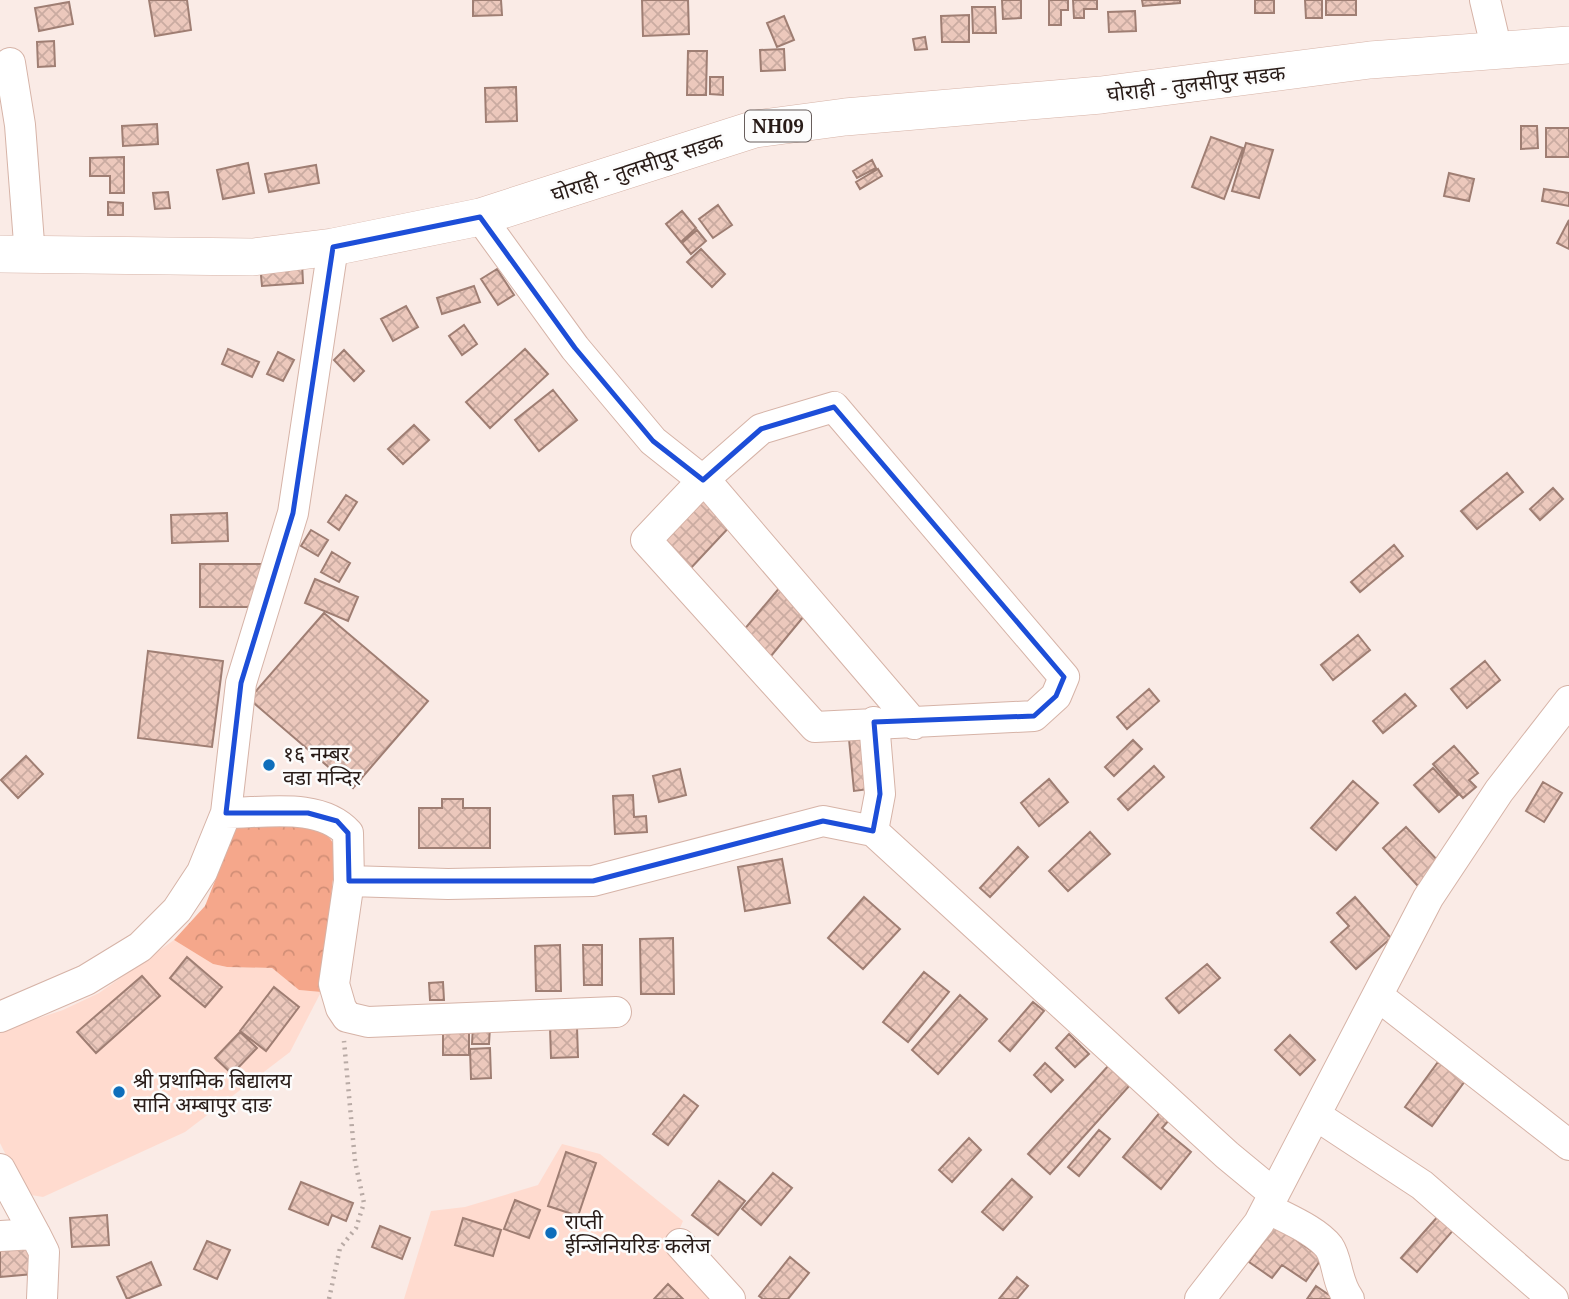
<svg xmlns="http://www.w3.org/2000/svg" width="1569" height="1299" viewBox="0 0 1569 1299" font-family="'Noto Serif','Noto Sans Devanagari',serif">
<defs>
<pattern id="forest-crowns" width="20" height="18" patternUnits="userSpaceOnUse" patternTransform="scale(1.75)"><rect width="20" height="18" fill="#f5a78b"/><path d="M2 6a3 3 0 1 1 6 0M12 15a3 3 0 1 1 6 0" fill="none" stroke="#d28f77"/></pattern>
<pattern id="building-cross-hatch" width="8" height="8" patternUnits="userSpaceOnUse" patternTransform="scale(1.75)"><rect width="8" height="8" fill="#ecc8bc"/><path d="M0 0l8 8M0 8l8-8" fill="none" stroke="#caaba1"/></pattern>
</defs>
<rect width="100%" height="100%" fill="#faebe6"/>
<path fill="#ffdbcf" d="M 174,940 L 213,964 L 227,967 L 272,968 L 299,990 L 321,992 L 290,1052 L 185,1132 L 43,1197 L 25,1194 L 0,1143 L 0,1031 L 63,1010 L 99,993 Z
M 562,1144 L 600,1154 L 683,1221 L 672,1246 L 717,1299 L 404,1299 L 431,1211 L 465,1207 L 538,1185 Z"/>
<path fill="url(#forest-crowns)" d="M 238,823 C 267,824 328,814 336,851 L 321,992 L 299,990 L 272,968 L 227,967 L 213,964 L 174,940 L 205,906 Z"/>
<path fill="url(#building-cross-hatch)" stroke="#9f7e73" stroke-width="2" d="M 149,0 L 187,0 L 191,30 L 155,36 Z
M 473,0 L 501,0 L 502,15 L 473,16 Z
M 642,0 L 688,0 L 689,34 L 643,36 Z
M 1002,0 L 1021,0 L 1021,18 L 1003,19 Z
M 1049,0 L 1068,0 L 1068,10 L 1061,10 L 1061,25 L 1049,25 Z
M 1073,0 L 1097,0 L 1097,9 L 1084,9 L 1084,18 L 1074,18 Z
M 1142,0 L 1180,0 L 1180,3 L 1143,6 Z
M 1255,0 L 1274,0 L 1274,13 L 1255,13 Z
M 1305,0 L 1322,0 L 1322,18 L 1306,18 Z
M 1326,0 L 1356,0 L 1356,15 L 1326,15 Z
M 69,2 L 73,24 L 39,31 L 35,8 Z
M 972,7 L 995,7 L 996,33 L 973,33 Z
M 1135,11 L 1136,31 L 1109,32 L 1108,12 Z
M 969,15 L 969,42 L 942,42 L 941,16 Z
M 784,16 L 794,40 L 777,47 L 767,23 Z
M 925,37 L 927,49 L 915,50 L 913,39 Z
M 54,41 L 55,66 L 38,67 L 37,42 Z
M 784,49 L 785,70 L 761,71 L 760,50 Z
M 688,51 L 707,51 L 706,95 L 687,95 Z
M 710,77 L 723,77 L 723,95 L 710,94 Z
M 516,87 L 517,121 L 486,122 L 485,88 Z
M 157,124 L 158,144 L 123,146 L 122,126 Z
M 1521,126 L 1537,126 L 1538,148 L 1521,149 Z
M 1546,128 L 1569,128 L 1569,157 L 1546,157 Z
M 1211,137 L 1243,148 L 1224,199 L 1192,187 Z
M 1246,143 L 1273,150 L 1259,198 L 1232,191 Z
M 124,157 L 124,193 L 110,193 L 110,176 L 90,176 L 90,158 Z
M 872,160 L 876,168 L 857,178 L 853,171 Z
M 248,163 L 254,193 L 223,199 L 217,170 Z
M 316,165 L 319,183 L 269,192 L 265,174 Z
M 878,169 L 882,176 L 860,189 L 856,182 Z
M 1449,173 L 1474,179 L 1469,201 L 1444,196 Z
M 1544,189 L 1569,193 L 1569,206 L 1542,201 Z
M 168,192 L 170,208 L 155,209 L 153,193 Z
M 108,202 L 123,203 L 123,215 L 108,215 Z
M 718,205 L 732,225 L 713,238 L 699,219 Z
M 682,211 L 696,228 L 681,242 L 666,224 Z
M 1569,220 L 1569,249 L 1557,243 Z
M 697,230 L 706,241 L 691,254 L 682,243 Z
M 701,249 L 725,274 L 712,287 L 687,262 Z
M 302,262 L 303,283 L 262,286 L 260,265 Z
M 497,269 L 514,295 L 498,305 L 481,279 Z
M 474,286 L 480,302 L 442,314 L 437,298 Z
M 406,306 L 418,327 L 393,341 L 381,319 Z
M 464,325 L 477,344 L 462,355 L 449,336 Z
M 228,349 L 259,362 L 252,377 L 222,364 Z
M 525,349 L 548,374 L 490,428 L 466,402 Z
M 344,350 L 364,371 L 354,381 L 334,360 Z
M 278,352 L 294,360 L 283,381 L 267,374 Z
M 553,390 L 577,420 L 539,451 L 515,420 Z
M 414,425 L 429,440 L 403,464 L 388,449 Z
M 1507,473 L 1523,492 L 1477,529 L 1461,511 Z
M 1553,488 L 1563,499 L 1540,520 L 1530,509 Z
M 703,494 L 734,522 L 689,570 L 658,542 Z
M 346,495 L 357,502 L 339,530 L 328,522 Z
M 227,513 L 228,541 L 172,543 L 171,515 Z
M 311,530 L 328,540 L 318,556 L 301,546 Z
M 1394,545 L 1403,556 L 1360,592 L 1351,582 Z
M 332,552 L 350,563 L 339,582 L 321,572 Z
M 200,564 L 265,564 L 265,607 L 200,607 Z
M 315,579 L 358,597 L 348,621 L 305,603 Z
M 781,586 L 809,610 L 766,662 L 737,638 Z
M 324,613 L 428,701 L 353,788 L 249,699 Z
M 1358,635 L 1370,650 L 1333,680 L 1321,665 Z
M 148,651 L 223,661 L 212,747 L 138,738 Z
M 1485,661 L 1500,680 L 1467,708 L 1451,689 Z
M 1149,689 L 1159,701 L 1127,729 L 1117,717 Z
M 1405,694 L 1416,706 L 1383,733 L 1373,721 Z
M 865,737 L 870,789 L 854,791 L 849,739 Z
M 1133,740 L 1142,749 L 1114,776 L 1105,767 Z
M 1454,746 L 1478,773 L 1469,780 L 1476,787 L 1463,798 L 1433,764 Z
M 26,756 L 43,774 L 18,798 L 1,780 Z
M 1154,766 L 1164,777 L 1128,810 L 1118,799 Z
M 1433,768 L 1458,795 L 1439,812 L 1414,785 Z
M 680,769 L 686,795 L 659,802 L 653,776 Z
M 1049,779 L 1068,802 L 1039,826 L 1021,803 Z
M 1353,781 L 1378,803 L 1336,850 L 1311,828 Z
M 1543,782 L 1562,793 L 1544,822 L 1526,811 Z
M 633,795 L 634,817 L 646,816 L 647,832 L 615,834 L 613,796 Z
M 442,799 L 463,799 L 463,808 L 490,808 L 490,848 L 419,848 L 419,808 L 442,808 Z
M 1406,827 L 1441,864 L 1418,886 L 1383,848 Z
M 1090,832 L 1110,854 L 1068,891 L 1049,871 Z
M 1018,847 L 1028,857 L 990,897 L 980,888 Z
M 782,859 L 790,903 L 745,911 L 738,867 Z
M 864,897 L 900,929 L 863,969 L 828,938 Z
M 1355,897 L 1391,938 L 1356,969 L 1331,942 L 1349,926 L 1337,913 Z
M 673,938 L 674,994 L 641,994 L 640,939 Z
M 560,945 L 561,991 L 536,991 L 535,946 Z
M 583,945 L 602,945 L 602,985 L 584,985 Z
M 187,957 L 222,987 L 205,1007 L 170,978 Z
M 1207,964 L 1220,978 L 1179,1013 L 1166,998 Z
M 924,972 L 949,992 L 908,1042 L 883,1022 Z
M 142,976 L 160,996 L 96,1053 L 77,1032 Z
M 443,982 L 444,1000 L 430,1000 L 429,983 Z
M 274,987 L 299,1007 L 266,1051 L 240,1031 Z
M 960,995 L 987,1019 L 938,1074 L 912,1050 Z
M 1033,1002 L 1044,1011 L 1010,1051 L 999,1041 Z
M 443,1025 L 469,1025 L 469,1055 L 443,1055 Z
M 473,1026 L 490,1027 L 489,1044 L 472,1044 Z
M 550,1027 L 577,1027 L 578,1057 L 551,1058 Z
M 240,1032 L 257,1048 L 232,1074 L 215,1058 Z
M 1069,1034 L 1089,1054 L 1075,1067 L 1056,1048 Z
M 1290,1035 L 1315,1060 L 1300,1075 L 1275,1050 Z
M 490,1048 L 491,1078 L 471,1079 L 470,1049 Z
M 1438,1062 L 1465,1081 L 1432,1126 L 1405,1107 Z
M 1045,1063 L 1063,1080 L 1051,1092 L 1034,1075 Z
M 1109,1065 L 1130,1085 L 1050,1174 L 1028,1154 Z
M 684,1095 L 698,1106 L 668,1145 L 653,1134 Z
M 1161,1111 L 1170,1119 L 1162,1128 L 1191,1152 L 1161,1189 L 1123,1157 Z
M 1099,1130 L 1110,1139 L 1079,1176 L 1068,1167 Z
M 969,1138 L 981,1150 L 952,1182 L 939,1170 Z
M 566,1152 L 596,1163 L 578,1216 L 548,1206 Z
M 773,1173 L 792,1188 L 761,1225 L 742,1209 Z
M 1012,1179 L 1032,1197 L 1003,1230 L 982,1212 Z
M 719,1181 L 745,1201 L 718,1235 L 692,1215 Z
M 301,1182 L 353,1203 L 346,1221 L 332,1215 L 328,1225 L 289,1209 Z
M 515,1200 L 540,1210 L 529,1238 L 504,1229 Z
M 1440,1214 L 1456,1227 L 1417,1272 L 1401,1258 Z
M 107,1215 L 109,1245 L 72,1247 L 70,1218 Z
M 463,1218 L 501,1230 L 493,1256 L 455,1245 Z
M 1275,1225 L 1322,1258 L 1306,1281 L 1282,1265 L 1272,1278 L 1249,1262 Z
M 380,1226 L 410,1238 L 402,1259 L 372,1247 Z
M 207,1241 L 230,1250 L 217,1279 L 194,1269 Z
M 31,1245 L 33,1274 L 0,1277 L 0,1248 Z
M 790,1257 L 809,1273 L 788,1299 L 763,1299 L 759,1296 Z
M 151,1262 L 161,1285 L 127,1299 L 117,1277 Z
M 1017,1277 L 1028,1286 L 1017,1299 L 999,1299 Z
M 668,1284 L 683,1299 L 654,1299 Z
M 1316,1286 L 1335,1299 L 1307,1299 Z"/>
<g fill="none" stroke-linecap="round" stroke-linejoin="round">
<g stroke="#d6b3a7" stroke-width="32">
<path id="minor" d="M 1485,0 L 1497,51
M 10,63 L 20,125 L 30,256
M 480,217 L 575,348 L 653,441 L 711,487 L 914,724
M 834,407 L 1064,677 L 1056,696 L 1034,716 L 815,727 L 646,540 L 703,480 L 761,429 Z
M 874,722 L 880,794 L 873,831 L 1227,1155 L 1273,1193
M 226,813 C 265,813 320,802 348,833 L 349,881 L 334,984 L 341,1008 L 347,1017 L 368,1022 L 616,1012
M 349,881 L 448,884 L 593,881 L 823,821 L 873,831
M 1378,996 L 1569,1145
M 0,1017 L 86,980 L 140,947 L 177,910 L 202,872 L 226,813 L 241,683 L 293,513 L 333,247
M 1317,1116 L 1422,1185 L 1553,1299
M 0,1169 L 35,1234
M 1267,1208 C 1285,1218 1316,1230 1329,1247 C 1338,1260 1336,1282 1349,1299
M 0,1236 L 35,1234 L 44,1252 L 42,1299
M 680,1244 L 730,1299
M 1200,1299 L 1259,1223 L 1428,898 L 1499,791 L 1569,701"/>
</g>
<g stroke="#d6b3a7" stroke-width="38">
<path id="major" d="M 0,254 L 253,257 L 333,247 L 480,217 L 755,129 L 845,117 L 1101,95 L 1370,60 L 1569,45"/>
</g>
<path stroke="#b8aaa5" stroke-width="4.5" stroke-dasharray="2 5" stroke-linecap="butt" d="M 329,1299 L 340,1248 L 356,1228 L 364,1203 L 355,1161 L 344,1041"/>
<use href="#minor" stroke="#fff" stroke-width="30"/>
<use href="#major" stroke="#fff" stroke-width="37"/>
</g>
<path fill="none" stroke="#1d4ed8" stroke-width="5" stroke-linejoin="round" d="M 480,217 L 575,348 L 653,441 L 703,480 L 761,429 L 834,407 L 1064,677 L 1056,696 L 1034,716 L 874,722 L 880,794 L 873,831 L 823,821 L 593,881 L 349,881 L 348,833 L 337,821 L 308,813 L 226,813 L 241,683 L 293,513 L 333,247 Z"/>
<g fill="#0e6ebb" stroke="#fcfcfc" stroke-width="2.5">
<circle cx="269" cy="765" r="7"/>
<circle cx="119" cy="1092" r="7"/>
<circle cx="551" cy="1233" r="7"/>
</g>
<g text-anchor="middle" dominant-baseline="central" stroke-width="5" stroke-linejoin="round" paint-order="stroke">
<rect fill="#fcfcfc" stroke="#685e5c" stroke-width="2" x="745" y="110.5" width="66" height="31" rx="5"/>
<g font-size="19" font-weight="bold" fill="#281b17">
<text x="778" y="126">NH09</text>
</g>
<g font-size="21" fill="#281b17" stroke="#fcfcfc">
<text transform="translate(1196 83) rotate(-7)">घोराही - तुलसीपुर सडक</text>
<text transform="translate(637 167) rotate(-18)">घोराही - तुलसीपुर सडक</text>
</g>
<g font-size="21" fill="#281b17" stroke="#fcfcfc" text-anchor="start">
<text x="283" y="753">१६ नम्बर<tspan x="283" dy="24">वडा मन्दिर</tspan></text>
<text x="133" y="1080">श्री प्रथामिक बिद्यालय<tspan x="133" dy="24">सानि अम्बापुर दाङ</tspan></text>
<text x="565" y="1221">राप्ती<tspan x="565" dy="24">ईन्जिनियरिङ कलेज</tspan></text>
</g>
</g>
</svg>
